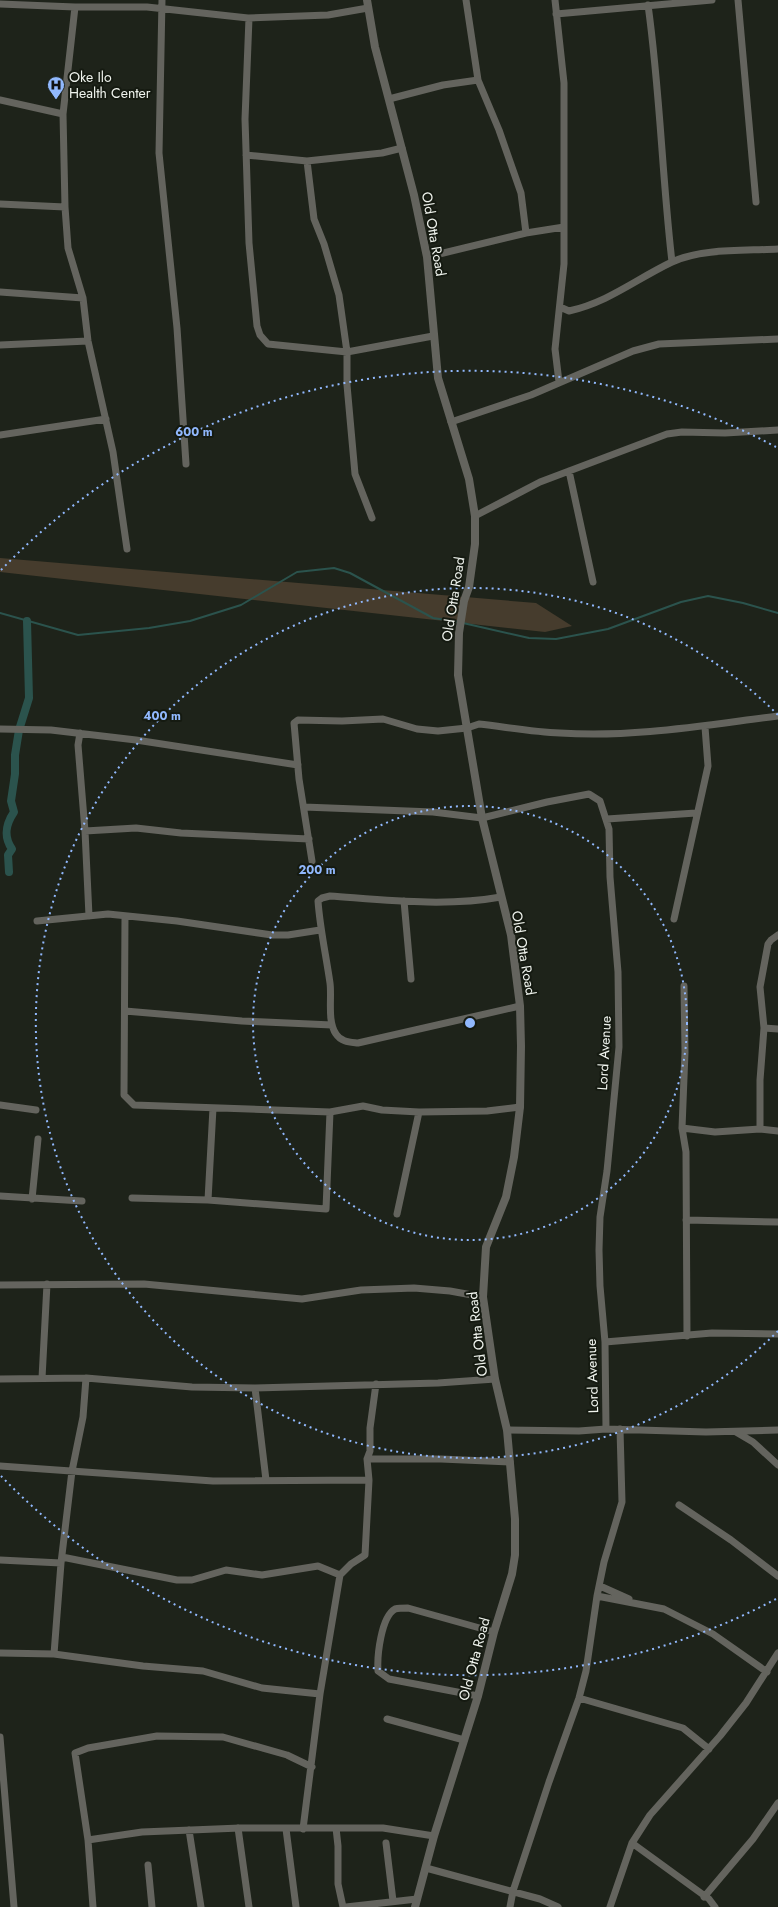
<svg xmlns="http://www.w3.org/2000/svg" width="778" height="1907" viewBox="0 0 778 1907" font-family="Jost,sans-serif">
<rect width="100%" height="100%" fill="#1e231a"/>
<path fill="#463c2d" d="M 0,558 L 536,603 L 572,626 L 545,632 L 0,572 Z"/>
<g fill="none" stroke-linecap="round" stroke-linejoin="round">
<path stroke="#2b534d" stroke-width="2" d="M 0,613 L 78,635 L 149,628 L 190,621 L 241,605 L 297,572 L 334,568 L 350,573 L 433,618 L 459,622
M 463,623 L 529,638 L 556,639 L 608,629 L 681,602 L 708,596 L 743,603 L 778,613"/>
<path stroke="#2b534d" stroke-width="8" d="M 9,872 L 8,855 L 12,849 C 3,836 6,824 14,812 L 11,801 L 15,774 L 15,755 L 19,730 L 29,698 L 27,621"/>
<path stroke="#64645e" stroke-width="7" d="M 162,0 L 159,153 L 177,328 L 186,464
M 466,0 L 478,80 L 499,130 L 521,193 L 526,233
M 555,0 L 564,83 L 564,264 L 555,349 L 559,382
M 738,0 L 756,202
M 0,4 L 75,7 L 147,7 L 248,18 L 328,15 L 368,8
M 648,5 C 660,90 662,176 672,262
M 75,7 L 63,114 L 65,207 L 68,248 L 83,298 L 88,341 L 113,452 L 127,549
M 556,14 L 712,0
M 249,18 L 245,119 L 249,243 L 257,326 L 260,335 L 268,344 L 347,352 L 433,336
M 389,99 L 443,85 L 478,80
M 0,100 L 63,114
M 246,155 L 307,161 L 382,153 L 402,148
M 307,161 L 314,219 L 324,244 L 339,295 L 347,352 L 347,385 L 355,474 L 372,518
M 0,204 L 65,207
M 427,257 L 526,233 L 564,227
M 0,292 L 83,298
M 560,307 L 569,311 C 609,302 636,279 672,262 C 701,248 746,251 778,249
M 0,345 L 88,341
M 451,422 L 531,395 L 633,351 L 659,344 L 778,339
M 0,435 L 106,419
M 569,471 L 593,582
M 475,516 L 540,482 L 667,434 L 682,432 L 725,433 L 778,430
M 0,729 L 51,730 L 136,740 L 298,765
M 80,733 L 78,745 L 85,831 L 89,916
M 304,807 L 433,812 L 482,818 L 547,802 L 589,794 L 600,801 L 609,829 L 610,877 L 618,972 L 619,1047 L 607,1171 L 600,1217 L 599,1250 L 600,1286 L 605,1342 L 606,1429
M 607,819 L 696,813
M 85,831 L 136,828 L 181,833 L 309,839
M 312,861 L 299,779 L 294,723 L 298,720 L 342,721 L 383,719 L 417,729 L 438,731 L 467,728 L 479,724 C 506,727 533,732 560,733 C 633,738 706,725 778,716
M 501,897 C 445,907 386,900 330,896 L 322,898 L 318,901 C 320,929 326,955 330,983 C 332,998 327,1021 336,1034 C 341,1042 350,1042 358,1043 L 520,1006
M 404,901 L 411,979
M 125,916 L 124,1095 L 134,1105 L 330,1112 L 363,1106 L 382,1110 L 419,1112 L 487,1111 L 520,1107
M 674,919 L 708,766 L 705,727
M 37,921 L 108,914 L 177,921 L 272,935 L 288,935 L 320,930
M 684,986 L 685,1052 L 682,1128 L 686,1152 L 687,1336
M 125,1011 L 242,1021 L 332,1025
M 764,1028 L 778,1029
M 0,1105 L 36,1110
M 682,1128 L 715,1132 L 760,1129 L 778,1131
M 760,1129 L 760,1080 L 764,1028 L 760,987 L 768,944 L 771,940 L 778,935
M 0,1196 L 82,1201
M 132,1198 L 208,1200 L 326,1209 L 330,1112
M 32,1199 L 38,1139
M 208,1200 L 213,1108
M 397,1214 L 419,1112
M 686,1220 L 778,1222
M 0,1285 L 144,1284 L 302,1299 L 361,1290 L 414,1288 L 450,1291 L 483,1297
M 605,1342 L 712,1333 L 778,1334
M 42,1378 L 47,1284
M 0,1379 L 86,1378 L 192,1387 L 255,1388 L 438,1383 L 495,1379
M 255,1388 L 266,1480
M 507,1430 L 579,1431 L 606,1429 L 706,1432 L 778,1430
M 736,1432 L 753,1442 L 778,1465
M 367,1459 L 441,1459 L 510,1462
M 0,1466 L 213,1481 L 369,1480
M 679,1505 L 731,1540 L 778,1576
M 62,1557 L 177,1580 L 192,1580 L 226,1570 L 262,1575 L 318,1566 L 340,1575
M 0,1560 L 61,1563
M 600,1586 L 629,1599
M 597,1596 L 664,1609 L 713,1634 L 767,1672
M 0,1653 L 54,1654 L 143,1666 L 203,1671 L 262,1688 L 320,1694
M 54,1654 L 61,1563 L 72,1471 L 83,1417 L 86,1378
M 478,1696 L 389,1679 L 378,1671 C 377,1656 381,1617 395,1609 C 399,1608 404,1608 408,1608 L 494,1632
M 579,1698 L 683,1728 L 709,1749
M 387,1719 L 464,1740
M 0,1737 L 14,1907
M 238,1828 L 249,1907
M 336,1828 L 338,1846 L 338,1884 L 343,1907
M 286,1829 L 296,1907
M 303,1829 L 320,1694 L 340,1575 L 351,1564 L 365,1555 L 369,1480 L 367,1459 L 370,1451 L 370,1428 L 376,1384
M 189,1830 L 201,1907
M 88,1840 L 142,1832 L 240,1828 L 383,1828 L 434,1836
M 386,1843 L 393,1901
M 632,1843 L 709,1899 L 715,1907
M 148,1865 L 152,1907
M 426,1868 L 540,1899 L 558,1907
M 704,1897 L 753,1839 L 778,1803
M 93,1907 L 88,1840 L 75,1753 L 88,1748 L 157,1736 L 223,1737 L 287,1755 L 312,1767
M 346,1907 L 417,1899
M 510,1907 L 513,1891 L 549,1782 L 579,1698 L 586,1671 L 597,1596 L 604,1562 L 622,1502 L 620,1429
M 610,1907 L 632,1843 L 650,1815 L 720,1736 L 746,1703 L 778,1653"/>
<path stroke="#64645e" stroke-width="8" d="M 367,0 L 375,47 L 414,195 L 427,257 L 438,378 L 469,479 L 475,516 L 475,544 L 469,587 L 464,601 L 459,633 L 458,675 L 482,818 L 511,935 L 520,1006 L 521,1046 L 520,1107 L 514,1157 L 506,1197 L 486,1247 L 483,1297 L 495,1379 L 507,1430 L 515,1519 L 515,1555 L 512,1574 L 494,1632 L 478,1696 L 434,1836 L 415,1907"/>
</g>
<g fill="none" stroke="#91b8fd" stroke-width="2" stroke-dasharray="2 4">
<circle cx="470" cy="1023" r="217"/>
<path d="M778 1331A435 435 0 1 1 778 715"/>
<path d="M776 1599A652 652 0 0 1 1 1476M1 570A652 652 0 0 1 776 447"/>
</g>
<defs>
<g id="hospital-pin" transform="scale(0.9)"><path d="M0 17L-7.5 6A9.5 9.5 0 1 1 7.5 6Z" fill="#91b8fd" stroke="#151a11"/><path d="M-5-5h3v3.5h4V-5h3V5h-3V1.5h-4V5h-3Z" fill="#111"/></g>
</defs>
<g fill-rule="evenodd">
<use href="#hospital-pin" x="56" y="85"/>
</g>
<g text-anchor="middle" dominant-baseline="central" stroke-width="4" stroke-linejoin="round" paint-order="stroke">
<g font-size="14" fill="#eff3ed" stroke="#151a11" text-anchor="start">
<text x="69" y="77">Oke Ilo<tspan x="69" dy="16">Health Center</tspan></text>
</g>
<g font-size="14" fill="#eff3ed" stroke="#151a11">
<text transform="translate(434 234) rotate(80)">Old Otta Road</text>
<text transform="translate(453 599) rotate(-81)">Old Otta Road</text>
<text transform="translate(524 953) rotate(80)">Old Otta Road</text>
<text transform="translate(604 1053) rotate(-87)">Lord Avenue</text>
<text transform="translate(477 1334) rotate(-97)">Old Otta Road</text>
<text transform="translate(592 1376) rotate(-92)">Lord Avenue</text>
<text transform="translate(474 1659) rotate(-75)">Old Otta Road</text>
</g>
</g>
<circle cx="470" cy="1023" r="6" fill="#91b8fd" stroke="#151a11" stroke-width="2"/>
<g font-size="12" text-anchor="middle" font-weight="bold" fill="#91b8fd" stroke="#151a11" stroke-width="4" stroke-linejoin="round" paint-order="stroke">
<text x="194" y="436">600 m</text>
<text x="162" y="720">400 m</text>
<text x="317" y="874">200 m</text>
</g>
</svg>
